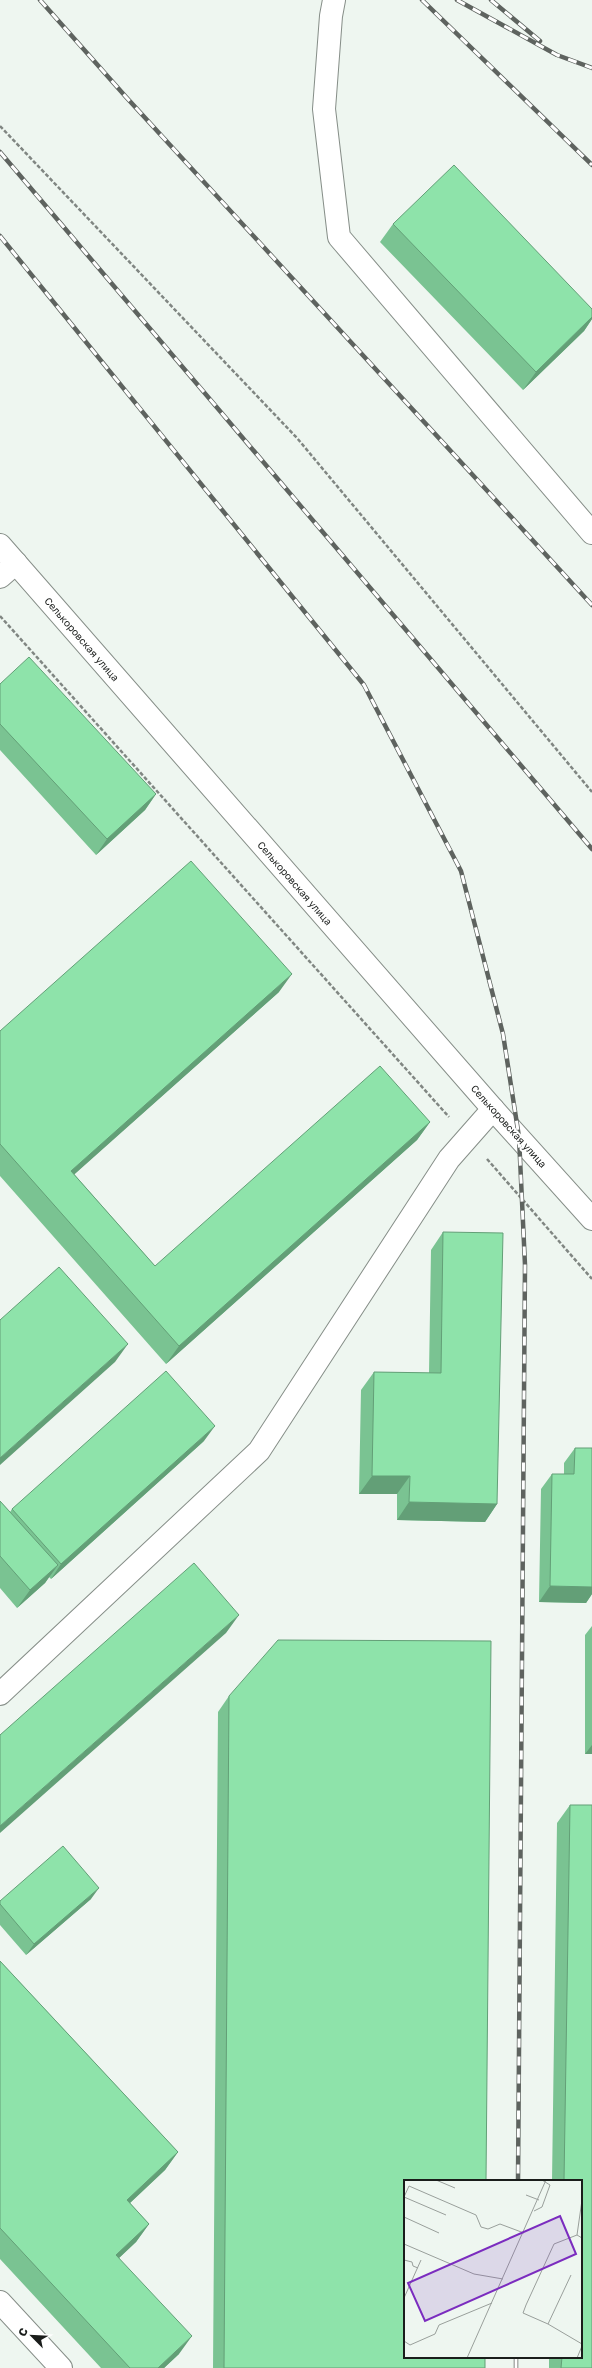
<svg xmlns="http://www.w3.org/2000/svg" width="592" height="2368" viewBox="0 0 592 2368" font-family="'Golos Text',sans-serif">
<rect width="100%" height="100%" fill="#eef6f0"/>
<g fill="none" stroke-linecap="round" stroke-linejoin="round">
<g stroke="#868e88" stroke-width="24">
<path id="minor" d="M 334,0 L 331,16 L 324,109 L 339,237 L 592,533
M 0,577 L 16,563
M 0,1694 L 259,1451 L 449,1159 L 493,1109
M 0,2302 L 61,2368"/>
</g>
<g stroke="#868e88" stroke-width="24">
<path id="major" d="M 0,545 L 493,1109 L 592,1219"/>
</g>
<path stroke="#808682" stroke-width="2.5" stroke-dasharray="4 2" stroke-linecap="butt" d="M 0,126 L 297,438 L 592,792
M 0,616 L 449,1117
M 487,1159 L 592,1279"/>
<use href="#minor" stroke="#fff" stroke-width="22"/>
<use href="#major" stroke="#fff" stroke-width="22"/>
<g stroke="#5e635f" stroke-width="4.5">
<path id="rail" d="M 40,0 L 126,97 L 592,605
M 422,0 L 592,165
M 457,0 L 557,55 L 592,68
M 491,0 L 540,41
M 0,152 L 592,849
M 0,236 L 364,685 L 461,871 L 503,1034 L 519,1137 L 525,1265 L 518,2181
M 516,2368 L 516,2357"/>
</g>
<use href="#rail" stroke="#fff" stroke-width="3" stroke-dasharray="9" stroke-linecap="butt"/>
</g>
<path fill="#7ac392" d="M 393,224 L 592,309 L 592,319 L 584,331 L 523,390 L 380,242 Z
M 0,684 L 156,794 L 145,810 L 96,855 L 0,750 Z
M 279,992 L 74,1174 L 155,1266 L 430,1122 L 417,1140 L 166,1364 L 0,1176 L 0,1031 Z
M 443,1232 L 497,1504 L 485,1522 L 397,1520 L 397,1494 L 359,1494 L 361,1390 L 374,1372 L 429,1373 L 431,1250 Z
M 204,1441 L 51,1579 L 49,1577 L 45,1583 L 17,1608 L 0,1588 L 0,1501 L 10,1512 L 12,1509 Z
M 575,1448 L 592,1448 L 592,1594 L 586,1603 L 539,1602 L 541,1489 L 552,1474 L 564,1474 L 564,1463 Z
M 592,1626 L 592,1754 L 585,1754 L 585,1635 Z
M 229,1696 L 485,2368 L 213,2368 L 218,1712 Z
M 570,1805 L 592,2368 L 549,2368 L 549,2357 L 581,2357 L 581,2181 L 552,2181 L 557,1823 Z
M 91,1899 L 26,1955 L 0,1925 L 0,1901 Z
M 0,1961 L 178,2152 L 165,2170 L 130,2203 L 149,2224 L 136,2242 L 119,2258 L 179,2354 L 164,2368 L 101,2368 L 0,2259 Z"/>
<path fill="#639f77" d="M 592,317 L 592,319 L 584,331 L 523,390 L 536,372 Z
M 156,794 L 145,810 L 96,855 L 107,839 Z
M 292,974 L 279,992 L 58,1189 L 71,1171 Z
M 430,1122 L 417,1140 L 166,1364 L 179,1346 Z
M 128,1344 L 115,1362 L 0,1465 L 0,1458 Z
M 215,1426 L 204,1441 L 51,1579 L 61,1564 Z
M 372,1476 L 410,1476 L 397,1494 L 359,1494 Z
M 409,1502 L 497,1504 L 485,1522 L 397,1520 Z
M 58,1565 L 45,1583 L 17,1608 L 30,1590 Z
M 550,1586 L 592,1587 L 592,1594 L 586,1603 L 539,1602 Z
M 239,1615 L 226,1633 L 0,1833 L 0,1826 Z
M 592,1745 L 592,1754 L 585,1754 Z
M 99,1888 L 91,1899 L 26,1955 L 34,1944 Z
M 178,2152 L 165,2170 L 114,2218 L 127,2200 Z
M 149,2224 L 136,2242 L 103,2273 L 116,2255 Z
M 192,2336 L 179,2354 L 164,2368 L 158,2368 Z"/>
<path fill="#8ee3aa" stroke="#639f77" d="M 454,165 L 592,309 L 592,317 L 536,372 L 393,224 Z
M 29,657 L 156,794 L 107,839 L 0,724 L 0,684 Z
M 191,861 L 292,974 L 71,1171 L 155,1266 L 380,1066 L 430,1122 L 179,1346 L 0,1144 L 0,1031 Z
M 443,1232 L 503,1233 L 497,1504 L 409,1502 L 410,1476 L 372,1476 L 374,1372 L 441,1373 Z
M 59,1267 L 128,1344 L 0,1458 L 0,1320 Z
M 166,1371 L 215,1426 L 61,1564 L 12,1509 Z
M 575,1448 L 592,1448 L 592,1587 L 550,1586 L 552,1474 L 574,1474 Z
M 0,1501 L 58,1565 L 30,1590 L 0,1556 Z
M 194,1563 L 239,1615 L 0,1826 L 0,1735 Z
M 278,1640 L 491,1641 L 486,2181 L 405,2181 L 405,2357 L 485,2357 L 485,2368 L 224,2368 L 229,1696 Z
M 570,1805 L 592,1805 L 592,2368 L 561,2368 L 562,2357 L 581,2357 L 581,2181 L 564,2181 Z
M 63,1846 L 99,1888 L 34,1944 L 0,1904 L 0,1901 Z
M 0,1961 L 178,2152 L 127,2200 L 149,2224 L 116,2255 L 192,2336 L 158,2368 L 130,2368 L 0,2228 Z"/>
<g text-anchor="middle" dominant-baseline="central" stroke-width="4" stroke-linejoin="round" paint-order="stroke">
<g font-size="10" fill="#1a1d1b" stroke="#fff">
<text transform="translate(82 639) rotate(49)">Селькоровская улица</text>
<text transform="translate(295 883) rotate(49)">Селькоровская улица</text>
<text transform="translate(509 1126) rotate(48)">Селькоровская улица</text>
</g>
</g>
<g transform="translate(404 2180)">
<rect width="178" height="178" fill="#eef6f0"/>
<path fill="none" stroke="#999f9b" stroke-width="1" d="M 32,0 L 51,8M 122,15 L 135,20M 130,31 L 138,27 L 146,5 L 138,0M 42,35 L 0,17 L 5,6 L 72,35 L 77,47 L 84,49 L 96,44 L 120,53M 0,37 L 35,53M 173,55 L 178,20M 0,64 L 70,94 L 99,99M 0,80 L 8,82 L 9,86 L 14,88M 167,95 L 144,144 L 178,164M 0,118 L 17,80M 144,144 L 119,133 L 122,125 L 150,64 L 173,55 L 178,58M 0,161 L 6,165 L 31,154 L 35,145 L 88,123M 63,178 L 142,0M 173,178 L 178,166"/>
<path fill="#7b2cbf" fill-opacity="0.15" stroke="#7b2cbf" stroke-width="2" d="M 156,36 L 172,74 L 21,141 L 4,103 Z"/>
<rect width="178" height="178" fill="none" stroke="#1a1d1b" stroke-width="2"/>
</g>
<g transform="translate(32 2336) rotate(294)" stroke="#ffffff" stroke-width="3" paint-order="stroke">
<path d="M0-3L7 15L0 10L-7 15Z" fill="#1a1d1b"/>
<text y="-6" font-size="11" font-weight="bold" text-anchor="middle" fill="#1a1d1b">С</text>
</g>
</svg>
